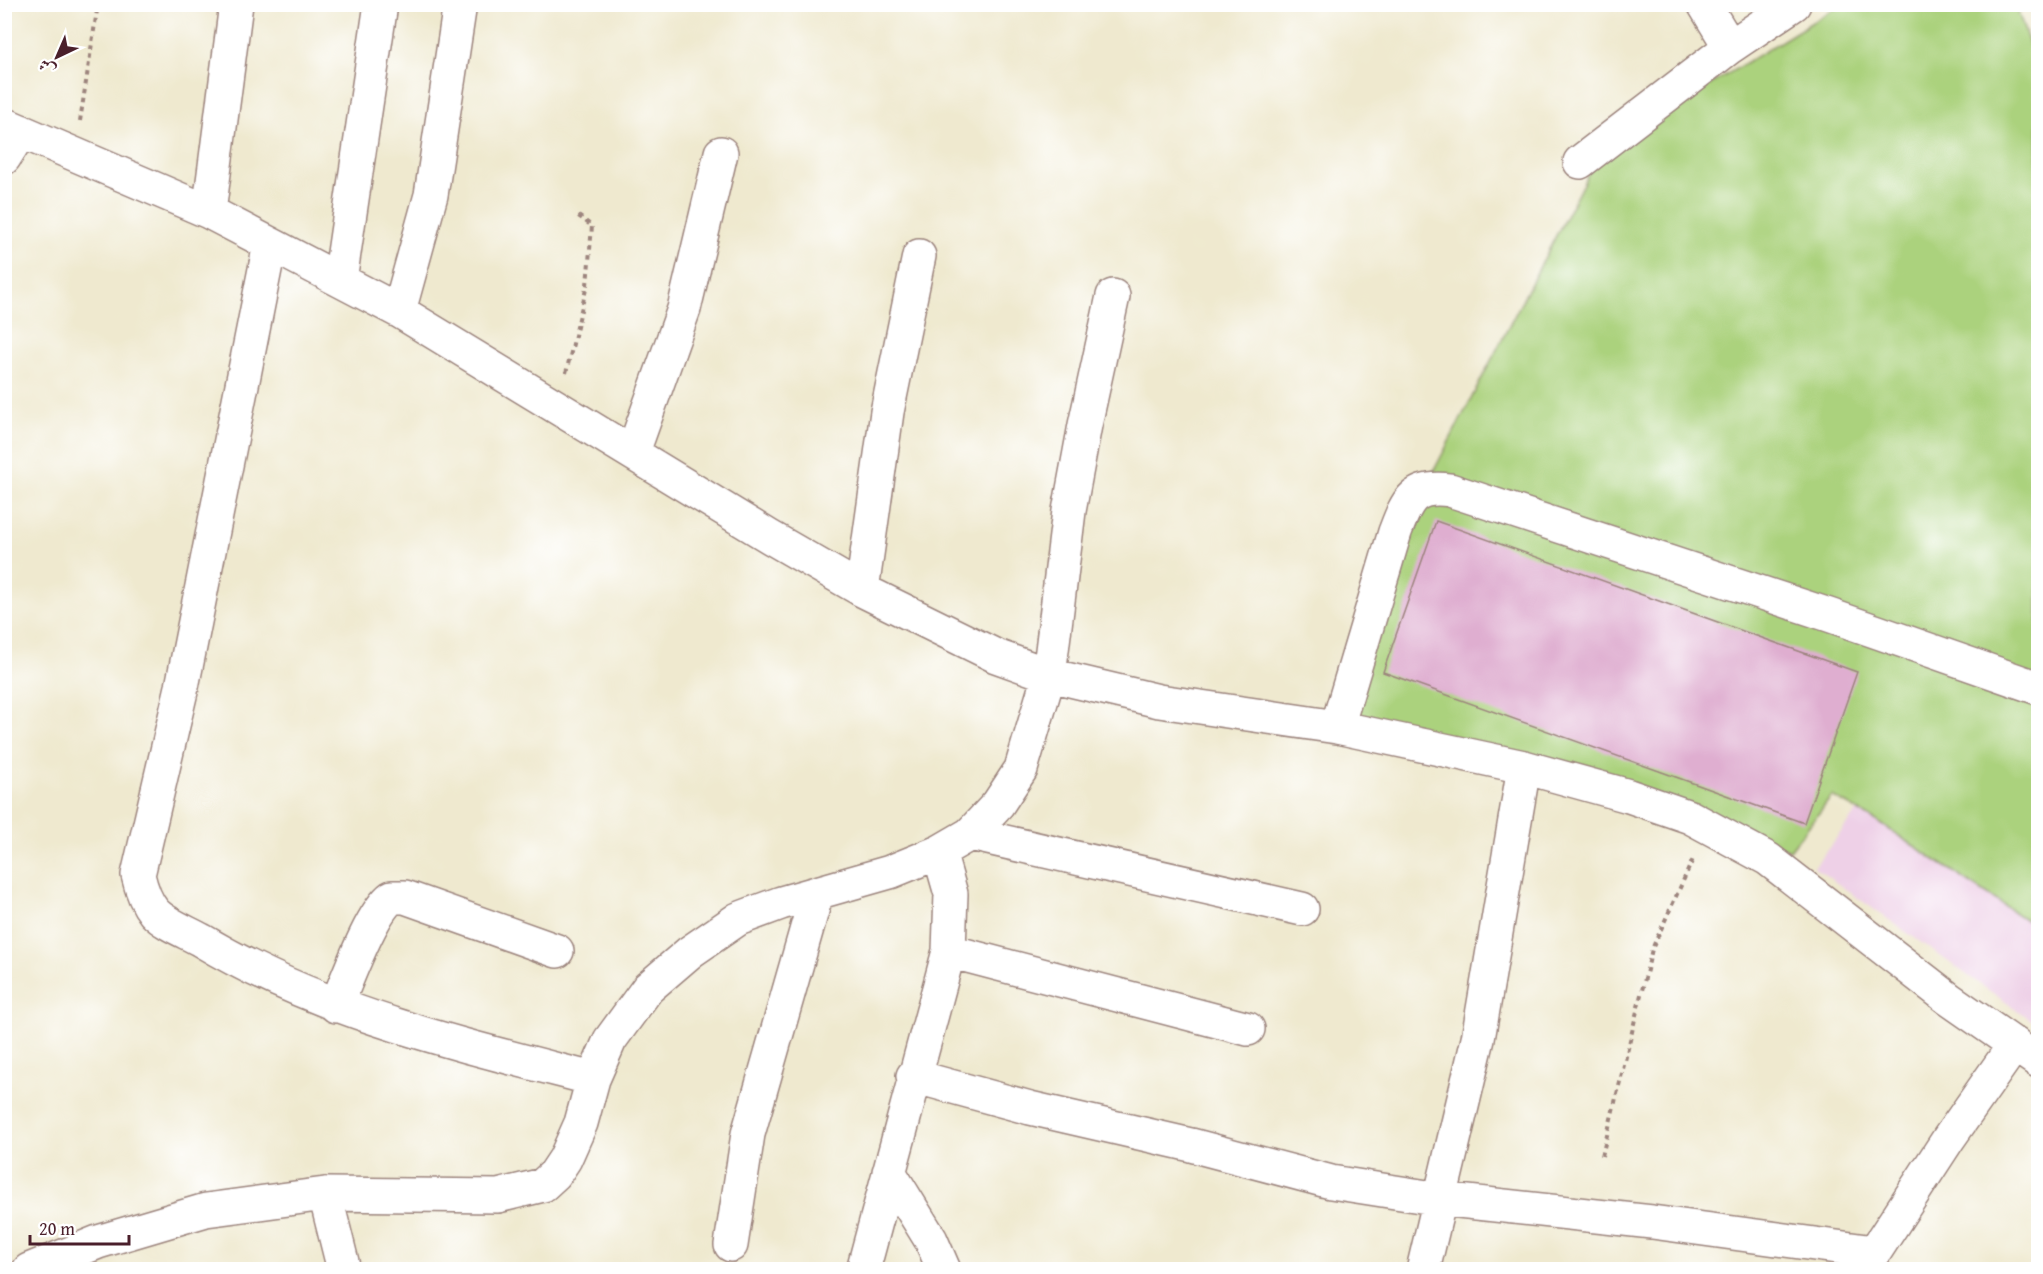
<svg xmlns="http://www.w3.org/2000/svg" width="2043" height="1274" viewBox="0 0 2043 1274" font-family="'Gentium Book Plus',Amiri,serif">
<rect width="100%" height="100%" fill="#fff"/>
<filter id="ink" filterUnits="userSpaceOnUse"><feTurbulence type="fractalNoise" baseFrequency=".0167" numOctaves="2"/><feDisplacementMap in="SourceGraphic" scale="12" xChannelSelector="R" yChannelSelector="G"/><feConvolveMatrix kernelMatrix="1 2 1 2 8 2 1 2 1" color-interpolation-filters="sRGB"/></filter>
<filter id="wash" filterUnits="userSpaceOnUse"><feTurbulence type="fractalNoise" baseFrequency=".008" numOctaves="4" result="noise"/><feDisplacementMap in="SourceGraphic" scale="24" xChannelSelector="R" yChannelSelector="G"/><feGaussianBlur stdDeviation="1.35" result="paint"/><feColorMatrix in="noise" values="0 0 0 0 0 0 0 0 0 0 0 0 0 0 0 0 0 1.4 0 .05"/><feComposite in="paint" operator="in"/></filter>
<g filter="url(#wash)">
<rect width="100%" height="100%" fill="#efe9cf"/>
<path fill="#eed0e7" d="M 1879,783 L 2038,888 L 2038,1025 L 1814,867 Z"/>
<path fill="#abd27d" stroke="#7a7854" stroke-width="1.5" d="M 1840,5 L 2016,5 L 2038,71 L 2038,928 L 1878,822 L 1832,796 L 1790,850 L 1569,771 L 1332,721 L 1429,480 L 1599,153 Z"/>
<g id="blocks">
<path fill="#dfaed0" d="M 1436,521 L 1857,672 L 1804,823 L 1383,672 Z"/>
</g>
</g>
<g filter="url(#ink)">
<use href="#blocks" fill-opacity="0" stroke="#9c847d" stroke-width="1.5"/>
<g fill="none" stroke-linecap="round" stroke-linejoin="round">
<g stroke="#9c847d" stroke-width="36">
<path id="street" d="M 1704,4 L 1730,47
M 4,124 L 209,212 L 399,311 L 770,537 L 862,590 L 996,656 L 1049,675 L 1159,701 L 1337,727 L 1524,767 L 1629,796 L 1690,817 L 1768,859 L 1949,999 L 2038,1061
M 4,158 L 21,131
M 1580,162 L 1730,47 L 1794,4
M 209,212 L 236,4
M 270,244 L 182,687 L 138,875 C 141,888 145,901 154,912 C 165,924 187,932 201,940 C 322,1013 458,1044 593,1079
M 340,280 L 381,4
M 399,311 L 431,195 L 460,4
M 633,452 L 684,309 L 721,153
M 862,590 L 887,412 L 919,256
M 1337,727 L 1395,532 C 1407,501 1412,485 1450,490 L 1829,615 L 2038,688
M 970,834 L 1302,909
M 949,951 L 1248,1029
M 336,1006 C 347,980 371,912 392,897 L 405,897 L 557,951
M 913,1076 L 1030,1108 L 1191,1145 L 1331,1182 L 1440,1199 L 1652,1222 L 1874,1252
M 889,1172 L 931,1240 L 944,1270
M 325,1194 L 344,1270
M 731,1245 L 748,1134 L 817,893
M 29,1270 L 98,1242 L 206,1210 L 325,1194 L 498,1196 L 543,1185 L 555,1174 L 565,1159 L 581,1123 L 593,1079 L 610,1040 L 648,988 L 690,952 L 738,919 L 781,903 L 890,872 L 939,852 L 970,834 L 998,804 L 1021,769 L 1049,675 L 1069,511 L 1085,425 L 1113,296
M 863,1270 L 949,951 L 951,894 L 939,852
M 1423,1270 L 1478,1039 L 1524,767
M 1863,1270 L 1949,1138 L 2015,1044"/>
</g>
<path stroke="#9c847d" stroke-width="4" stroke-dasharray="4.5 4.5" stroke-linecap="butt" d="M 80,121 L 98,4
M 566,373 L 587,285 L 592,226 L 577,215
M 1602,1156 L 1652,949 L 1694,857"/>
<use href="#street" stroke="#fff" stroke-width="33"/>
</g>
</g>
<rect width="2043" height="1274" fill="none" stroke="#fff" stroke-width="24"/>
<g transform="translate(57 57) rotate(224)" stroke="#ffffff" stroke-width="4.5" paint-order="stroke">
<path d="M0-4.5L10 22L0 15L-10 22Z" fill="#4a1f2b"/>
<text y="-9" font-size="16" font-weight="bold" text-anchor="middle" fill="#4a1f2b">ش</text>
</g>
<path d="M30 1235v9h99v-9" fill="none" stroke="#4a1f2b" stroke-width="3"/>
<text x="39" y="1235" font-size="18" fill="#4a1f2b" stroke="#ffffff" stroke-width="4.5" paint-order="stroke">20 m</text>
</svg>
